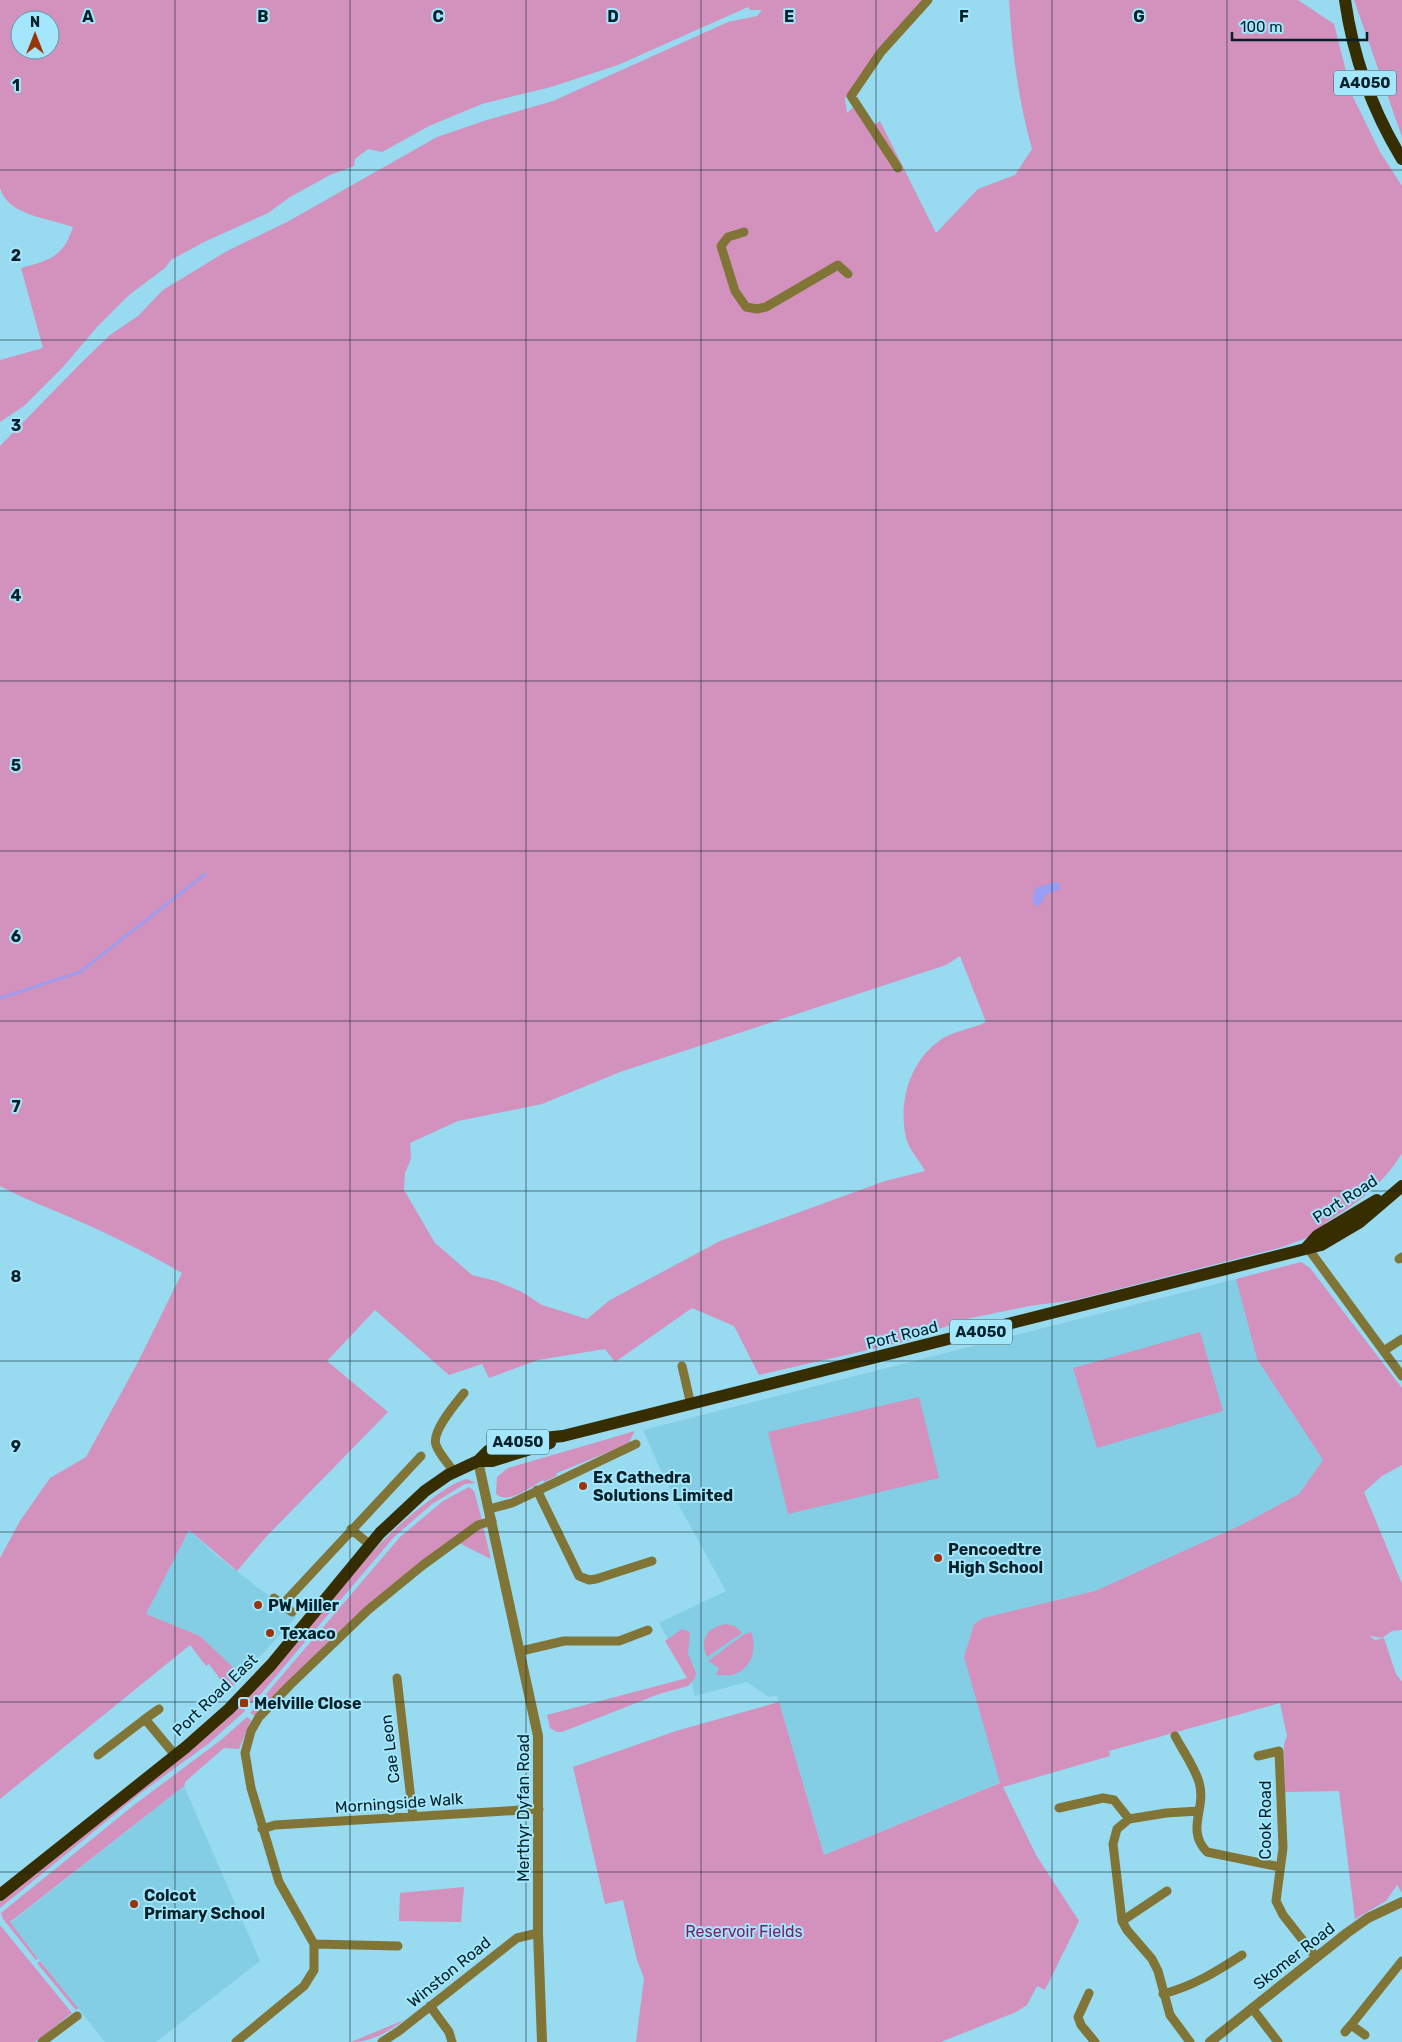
<svg xmlns="http://www.w3.org/2000/svg" width="1402" height="2042" viewBox="0 0 1402 2042" font-family="Rubik,sans-serif">
<rect width="100%" height="100%" fill="#98daef"/>
<path fill="#83cee4" d="M 1236,1279 L 1257,1359 L 1323,1460 L 1299,1494 L 1241,1525 L 1095,1591 L 983,1618 L 974,1624 L 964,1657 L 1001,1782 L 824,1855 L 777,1695 L 769,1697 L 747,1682 L 695,1696 L 691,1680 L 659,1623 L 726,1591 L 666,1482 L 643,1430 Z
M 189,1530 L 217,1556 L 296,1617 L 242,1676 L 200,1636 L 145,1614 Z
M 184,1786 L 260,1961 L 156,2042 L 105,2042 L 10,1923 Z"/>
<path fill="#d391bd" fill-rule="evenodd" d="M 0,0 L 923,0 L 845,98 L 847,113 L 853,107 L 866,114 L 873,125 L 880,121 L 936,233 L 978,189 L 1015,175 L 1032,149 C 1018,99 1012,51 1009,0 L 1298,0 L 1334,24 L 1352,95 L 1380,152 L 1402,186 L 1402,1153 C 1383,1185 1356,1204 1325,1223 L 1327,1227 L 1304,1239 L 1279,1248 L 1075,1300 L 1029,1306 L 966,1319 L 907,1341 L 759,1375 L 734,1326 L 692,1308 L 615,1362 L 605,1349 L 538,1360 L 489,1378 L 482,1364 L 449,1375 L 375,1310 L 327,1361 L 388,1412 L 265,1538 L 237,1571 L 189,1530 L 146,1614 L 200,1636 L 236,1670 L 239,1680 L 229,1691 L 209,1664 L 206,1666 L 190,1645 L 0,1799 L 0,1558 L 20,1521 L 50,1478 L 86,1457 L 137,1364 L 182,1273 C 144,1251 101,1230 60,1213 C 39,1204 20,1197 0,1186 L 0,446 L 80,364 L 110,335 L 138,316 L 163,290 L 227,251 L 287,222 L 437,137 L 484,121 L 553,101 L 728,22 L 757,16 L 762,10 L 750,10 L 748,7 L 618,65 L 551,87 L 482,104 L 429,126 L 382,152 L 368,149 L 355,159 L 354,166 L 330,175 L 290,197 L 268,213 L 204,242 L 171,260 L 165,268 L 129,295 L 97,327 L 63,367 L 24,406 L 0,422 L 0,360 L 43,348 L 21,268 C 49,260 63,258 73,227 C 49,218 8,216 0,188 ZM 20,20 L 50,20 L 50,50 L 20,50 ZM 960,956 L 986,1022 C 972,1029 952,1031 939,1041 C 909,1062 897,1106 907,1141 C 911,1152 920,1161 925,1171 L 885,1181 L 720,1241 L 610,1300 L 587,1319 L 542,1305 L 522,1292 L 496,1281 L 472,1275 L 435,1243 L 404,1190 L 405,1173 L 411,1159 L 410,1143 L 458,1121 L 542,1104 L 620,1072 L 946,965 Z
M 1354,0 L 1402,0 L 1402,137 Z
M 1301,1262 L 1310,1268 L 1402,1388 L 1402,1465 L 1382,1476 L 1364,1492 L 1402,1584 L 1402,1630 L 1392,1631 L 1382,1638 L 1369,1636 L 1375,1640 L 1384,1638 L 1396,1674 L 1402,1682 L 1402,1893 L 1397,1885 L 1386,1901 L 1355,1919 L 1339,1791 L 1285,1792 L 1284,1744 L 1287,1736 L 1280,1703 L 1109,1751 L 1110,1756 L 1003,1787 L 1036,1855 L 1079,1921 L 1045,1990 L 1037,1986 L 1027,2005 L 1016,2012 L 941,2042 L 636,2042 L 644,1978 L 637,1960 L 623,1900 L 605,1904 L 573,1767 L 676,1731 L 779,1702 L 824,1855 L 1000,1783 L 964,1657 L 974,1624 L 983,1618 L 1095,1591 L 1241,1525 L 1299,1494 L 1323,1460 L 1257,1359 L 1236,1279 Z
M 1200,1332 L 1223,1411 L 1097,1448 L 1073,1368 Z
M 919,1397 L 939,1478 L 788,1514 L 768,1432 Z
M 635,1431 L 628,1444 L 557,1473 L 556,1476 L 544,1482 L 543,1480 C 530,1487 509,1505 496,1494 L 497,1477 L 508,1468 Z
M 467,1479 L 476,1483 L 465,1484 L 432,1504 L 394,1537 L 254,1702 L 248,1703 L 250,1698 L 248,1697 C 311,1634 357,1553 430,1500 C 441,1492 454,1482 467,1479 Z
M 469,1487 L 474,1491 L 482,1520 L 373,1601 L 335,1635 L 255,1716 L 250,1713 L 400,1537 L 443,1501 Z
M 483,1526 L 491,1559 L 459,1543 Z
M 725,1624 L 735,1626 L 742,1633 L 707,1657 C 699,1639 707,1628 725,1624 Z
M 682,1629 L 690,1632 L 688,1654 L 696,1673 L 695,1678 L 688,1686 L 659,1694 L 562,1732 L 557,1732 L 550,1728 L 547,1715 L 687,1678 L 665,1641 Z
M 751,1632 C 758,1649 751,1670 732,1675 C 728,1676 721,1675 716,1675 L 719,1668 L 708,1661 L 743,1635 Z
M 241,1704 L 245,1711 L 208,1744 L 142,1792 L 0,1908 L 0,1902 L 189,1751 Z
M 247,1717 L 251,1720 L 239,1749 L 224,1748 L 186,1781 L 184,1786 L 10,1922 L 38,1959 L 36,1960 L 3,1919 L 1,1913 L 134,1805 L 221,1740 Z
M 464,1887 L 461,1922 L 399,1921 L 400,1893 Z
M 0,1925 L 72,2013 L 35,2042 L 0,2042 Z
M 40,1961 L 78,2008 L 76,2010 L 37,1963 Z
M 404,2020 C 388,2032 372,2042 351,2042 Z"/>
<path fill="#979ef4" d="M 1055,882 L 1060,884 L 1059,890 L 1046,894 L 1040,906 L 1033,904 L 1033,896 L 1036,888 Z"/>
<g fill="none" stroke-linecap="round" stroke-linejoin="round">
<path stroke="#979ef4" stroke-width="2.5" d="M 0,998 L 80,972 L 205,874"/>
<path stroke="#807537" stroke-width="9" d="M 898,168 L 851,96 L 881,52 L 928,0
M 744,232 L 728,237 L 721,246 L 735,291 L 746,307 L 757,309 L 766,307 L 838,265 L 848,274
M 1307,1247 L 1402,1376
M 1399,1259 L 1402,1257
M 1385,1350 L 1402,1339
M 682,1366 L 691,1405
M 454,1472 C 448,1463 439,1454 436,1445 C 431,1432 456,1403 464,1393
M 537,1490 L 579,1576 L 589,1580 L 596,1579 L 652,1561
M 489,1509 L 512,1503 L 636,1444
M 351,1529 L 370,1545
M 274,1598 L 292,1612
M 282,1605 L 421,1456
M 521,1651 L 564,1641 L 619,1641 L 648,1630
M 397,1678 L 413,1817
M 145,1719 L 159,1709
M 1175,1736 C 1183,1751 1194,1766 1199,1782 C 1207,1809 1185,1829 1207,1852 L 1280,1867
M 98,1755 L 145,1719 L 175,1755
M 1258,1756 L 1279,1751 L 1283,1848 L 1276,1901 L 1283,1915 L 1316,1957
M 1059,1808 L 1103,1798 L 1114,1800 L 1129,1819
M 262,1829 L 275,1825 L 539,1809
M 1122,1921 L 1167,1891
M 314,1944 L 398,1946
M 1089,1993 L 1078,2017 L 1081,2025 L 1095,2042
M 1163,1994 C 1193,1986 1216,1972 1242,1955
M 430,2006 L 449,2032 L 452,2042
M 1252,2008 L 1278,2042
M 1351,2025 L 1402,1961
M 1345,2032 L 1351,2025 L 1365,2035
M 42,2042 L 77,2016
M 236,2042 L 304,1986 L 314,1970 L 314,1944 L 279,1882 L 251,1788 L 245,1753 L 251,1731 L 259,1717 L 290,1685 L 368,1610 L 423,1565 L 478,1525 L 492,1521
M 382,2042 L 399,2031 L 517,1938 L 538,1933
M 1190,2042 L 1170,2015 L 1158,1971 L 1152,1959 L 1127,1930 L 1122,1921 L 1113,1844 L 1117,1829 L 1129,1819 L 1166,1813 L 1199,1811"/>
<path stroke="#807537" stroke-width="10" d="M 478,1461 L 538,1736 L 538,1933 L 542,2042
M 1210,2042 L 1347,1933 L 1368,1918 L 1402,1902"/>
<path stroke="#362e00" stroke-width="12" d="M 1345,0 C 1353,57 1372,110 1402,159
M 1307,1247 L 1317,1236 L 1377,1200
M 478,1461 L 492,1461 L 550,1443
M 0,1895 L 186,1747 L 229,1709 L 271,1665 L 380,1533 L 425,1491 L 448,1475 L 478,1461 L 488,1451 L 533,1439 L 563,1436 L 1321,1245 L 1360,1222 L 1402,1186"/>
</g>
<path fill="none" stroke="#042028" stroke-width="1" stroke-opacity="0.55" d="M 175,0 L 175,2042M 350,0 L 350,2042M 526,0 L 526,2042M 701,0 L 701,2042M 876,0 L 876,2042M 1052,0 L 1052,2042M 1227,0 L 1227,2042M 0,170 L 1402,170M 0,340 L 1402,340M 0,510 L 1402,510M 0,681 L 1402,681M 0,851 L 1402,851M 0,1021 L 1402,1021M 0,1191 L 1402,1191M 0,1361 L 1402,1361M 0,1532 L 1402,1532M 0,1702 L 1402,1702M 0,1872 L 1402,1872"/>
<g fill="#9a3509" stroke="#a4e7fc" stroke-width="2">
<circle cx="583" cy="1486" r="5"/>
<circle cx="938" cy="1558" r="5"/>
<circle cx="258" cy="1605" r="5"/>
<circle cx="270" cy="1633" r="5"/>
<rect x="239" y="1698" width="10" height="10" rx="2.5"/>
<circle cx="134" cy="1904" r="5"/>
</g>
<g text-anchor="middle" dominant-baseline="central" stroke-width="4" stroke-linejoin="round" paint-order="stroke">
<g fill="#a4e7fc" stroke="#345c68" stroke-width="1">
<rect x="1334" y="70.5" width="62" height="25" rx="4"/>
<rect x="950" y="1319.5" width="62" height="25" rx="4"/>
<rect x="487" y="1429.5" width="62" height="25" rx="4"/>
</g>
<g font-size="15" font-weight="bold" fill="#042028">
<text x="1365" y="83">A4050</text>
<text x="981" y="1332">A4050</text>
<text x="518" y="1442">A4050</text>
</g>
<g font-size="16" fill="#042028" stroke="#a4e7fc">
<text transform="translate(1345 1199) rotate(-33)">Port Road</text>
<text transform="translate(902 1335) rotate(-14)">Port Road</text>
<text transform="translate(215 1695) rotate(-44)">Port Road East</text>
<text transform="translate(390 1749) rotate(-97)">Cae Leon</text>
<text transform="translate(399 1803) rotate(-4)">Morningside Walk</text>
<text transform="translate(523 1808) rotate(-90)">Merthyr Dyfan Road</text>
<text transform="translate(1265 1820) rotate(-90)">Cook Road</text>
<text transform="translate(1294 1956) rotate(-38)">Skomer Road</text>
<text transform="translate(449 1972) rotate(-39)">Winston Road</text>
</g>
<g font-size="16" font-weight="bold" fill="#042028" stroke="#a4e7fc" text-anchor="start">
<text x="593" y="1477">Ex Cathedra<tspan x="593" dy="18">Solutions Limited</tspan></text>
<text x="948" y="1549">Pencoedtre<tspan x="948" dy="18">High School</tspan></text>
<text x="268" y="1605">PW Miller</text>
<text x="280" y="1633">Texaco</text>
<text x="254" y="1703">Melville Close</text>
<text x="144" y="1895">Colcot<tspan x="144" dy="18">Primary School</tspan></text>
</g>
<g font-size="16" fill="#7e1c67" stroke="#a4e7fc">
<text x="744" y="1931">Reservoir Fields</text>
</g>
</g>
<g font-size="16" text-anchor="middle" font-weight="bold" fill="#042028" stroke="#a4e7fc" stroke-width="4" stroke-linejoin="round" paint-order="stroke">
<text x="88" y="22">A</text>
<text x="263" y="22">B</text>
<text x="438" y="22">C</text>
<text x="613" y="22">D</text>
<text x="789" y="22">E</text>
<text x="964" y="22">F</text>
<text x="1139" y="22">G</text>
<text x="16" y="91">1</text>
<text x="16" y="261">2</text>
<text x="16" y="431">3</text>
<text x="16" y="601">4</text>
<text x="16" y="771">5</text>
<text x="16" y="942">6</text>
<text x="16" y="1112">7</text>
<text x="16" y="1282">8</text>
<text x="16" y="1452">9</text>
</g>
<g transform="translate(35 35)"><circle r="24" fill="#a4e7fc" stroke="#6497a7"/>
<path d="M0-4L9 19L0 12L-9 19Z" fill="#9a3509"/>
<text y="-8" font-size="14" font-weight="bold" text-anchor="middle" fill="#042028">N</text>
</g>
<path d="M1232 32v8h135v-8" fill="none" stroke="#042028" stroke-width="2.5"/>
<text x="1240" y="32" font-size="15" fill="#042028" stroke="#a4e7fc" stroke-width="4" paint-order="stroke">100 m</text>
</svg>
